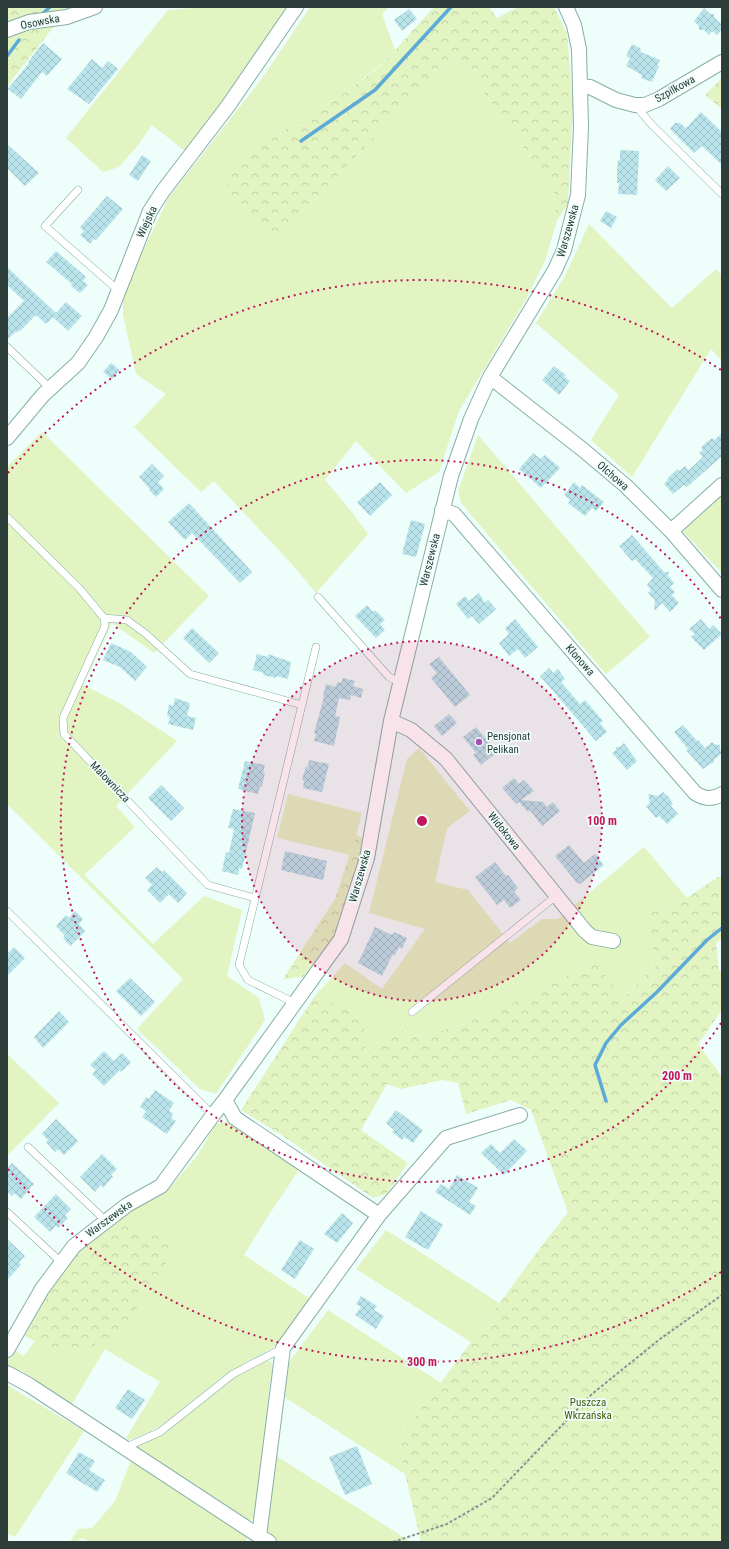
<svg xmlns="http://www.w3.org/2000/svg" width="729" height="1549" viewBox="0 0 729 1549" font-family="'Roboto Condensed',sans-serif">
<defs>
<pattern id="forest-crowns" width="20" height="18" patternUnits="userSpaceOnUse"><rect width="20" height="18" fill="#e1f4c1"/><path d="M2 6a3 3 0 1 1 6 0M12 15a3 3 0 1 1 6 0" fill="none" stroke="#c1d2a7"/></pattern>
<pattern id="building-cross-hatch" width="8" height="8" patternUnits="userSpaceOnUse"><rect width="8" height="8" fill="#bae4eb"/><path d="M0 0l8 8M0 8l8-8" fill="none" stroke="#a0c4ca"/></pattern>
</defs>
<rect width="100%" height="100%" fill="#eefefa"/>
<path fill="#e1f4c1" d="M 207,7 L 291,7 L 270,39 L 185,151 L 152,125 L 139,144 L 119,167 L 103,172 L 66,138 L 168,10 Z
M 310,7 L 389,7 L 382,14 L 395,50 L 380,66 L 335,99 L 239,157 L 279,236 L 456,54 L 553,189 L 557,220 L 545,261 L 525,301 L 459,411 L 439,472 L 406,493 L 356,441 L 325,480 L 351,511 L 368,534 L 316,593 L 290,562 L 214,481 L 201,492 L 134,427 L 166,394 L 136,374 L 123,315 L 123,292 L 169,197 L 261,80 Z
M 589,224 L 672,308 L 716,269 L 722,276 L 722,361 L 711,349 L 632,477 L 591,440 L 619,395 L 536,323 L 565,276 Z
M 42,432 L 209,596 L 154,653 L 112,623 L 83,685 L 121,704 L 177,741 L 116,806 L 135,827 L 84,875 L 153,944 L 204,896 L 242,910 L 227,976 L 259,998 L 265,1020 L 216,1094 L 200,1089 L 137,1029 L 183,979 L 7,804 L 7,467 Z
M 478,435 L 650,637 L 606,674 L 461,503 L 458,491 Z
M 722,479 L 722,573 L 677,525 Z
M 419,748 L 470,811 L 447,828 L 435,882 L 468,890 L 510,943 L 542,919 L 558,919 L 644,847 L 687,898 L 648,913 L 648,943 L 661,960 L 623,997 L 593,961 L 531,995 L 465,1024 L 426,1035 L 391,1029 L 365,1053 L 329,1001 L 314,997 L 345,963 L 382,989 L 425,929 L 369,913 L 407,759 Z
M 288,794 L 362,813 L 351,855 L 277,838 Z
M 7,1054 L 59,1103 L 7,1156 Z
M 228,1121 L 298,1166 L 297,1173 L 270,1213 L 244,1255 L 312,1300 L 282,1341 L 272,1348 L 222,1377 L 164,1424 L 145,1434 L 129,1440 L 126,1438 L 160,1382 L 105,1349 L 72,1404 L 22,1371 L 7,1368 L 7,1362 L 13,1350 L 24,1356 L 35,1341 L 23,1335 L 116,1221 L 173,1184 L 197,1156 L 216,1124 Z
M 386,1230 L 499,1303 L 471,1342 L 356,1269 Z
M 328,1310 L 441,1383 L 399,1438 L 405,1474 L 278,1393 L 283,1370 Z
M 266,1360 L 270,1361 L 273,1365 L 269,1389 L 259,1511 L 253,1519 L 246,1521 L 132,1445 L 149,1439 L 233,1377 Z
M 7,1385 L 84,1431 L 15,1537 L 7,1533 Z
M 275,1455 L 411,1542 L 280,1542 L 269,1536 L 264,1523 Z
M 132,1458 L 250,1533 L 245,1542 L 91,1542 L 82,1538 L 75,1542 L 70,1542 L 78,1529 L 92,1528 L 115,1501 Z"/>
<path fill="url(#forest-crowns)" d="M 7,7 L 76,7 L 52,29 L 7,86 Z
M 434,7 L 489,7 L 497,18 L 518,7 L 554,7 L 567,34 L 573,105 L 568,204 L 557,220 L 553,189 L 456,54 L 279,236 L 237,208 L 227,186 L 239,157 L 335,99 L 380,67 Z
M 722,78 L 722,109 L 705,95 Z
M 356,835 L 365,839 L 356,877 L 335,936 L 303,977 L 283,979 L 335,899 Z
M 718,877 L 722,877 L 722,939 L 716,943 L 719,970 L 722,972 L 722,1010 L 698,1044 L 722,1077 L 722,1542 L 421,1542 L 405,1474 L 399,1438 C 457,1364 510,1286 568,1212 L 531,1110 L 511,1100 L 466,1114 L 458,1083 L 442,1080 L 401,1089 L 387,1084 L 361,1130 L 408,1163 L 386,1194 L 373,1198 L 283,1136 L 241,1110 L 314,997 L 329,1001 L 364,1015 L 365,1053 L 391,1029 L 426,1035 L 465,1024 L 531,995 L 593,961 L 624,997 L 661,960 L 648,943 L 648,913 L 687,898 Z
M 116,1221 L 170,1239 L 175,1250 L 149,1289 L 126,1326 L 114,1338 L 103,1339 L 80,1355 L 63,1352 L 22,1333 L 57,1276 L 80,1248 Z"/>
<g fill="none" stroke-linecap="round" stroke-linejoin="round">
<path stroke="#5daad8" stroke-width="3.5" d="M 41,15 L 50,7
M 7,56 L 19,40
M 301,141 L 375,90 L 451,7
M 606,1101 L 595,1065 L 606,1043 L 621,1025 L 657,992 L 707,940 L 722,928"/>
</g>
<path fill="url(#building-cross-hatch)" d="M 704,8 L 710,14 L 714,14 L 714,17 L 722,25 L 722,29 L 717,35 L 712,31 L 709,35 L 704,30 L 699,30 L 699,26 L 694,21 Z
M 409,9 L 417,19 L 402,31 L 394,20 Z
M 43,43 L 62,59 L 47,76 L 42,72 L 21,99 L 8,89 L 29,63 L 28,62 Z
M 632,44 L 640,48 L 641,52 L 660,60 L 657,66 L 659,66 L 652,82 L 641,78 L 642,75 L 626,66 L 630,58 L 626,56 Z
M 92,59 L 102,68 L 108,61 L 118,69 L 89,104 L 67,89 Z
M 701,112 L 722,132 L 722,165 L 702,146 L 694,153 L 670,129 L 675,123 L 680,123 L 686,128 Z
M 7,144 L 39,173 L 25,186 L 7,168 Z
M 620,150 L 639,151 L 637,195 L 618,194 L 619,183 L 617,183 L 617,172 L 618,160 L 620,161 Z
M 142,155 L 151,161 L 138,181 L 129,175 Z
M 668,166 L 680,178 L 666,191 L 655,180 Z
M 107,196 L 123,209 L 96,240 L 94,239 L 90,244 L 80,235 L 84,231 L 80,227 Z
M 606,211 L 617,217 L 611,228 L 600,221 Z
M 56,251 L 86,277 L 83,281 L 88,285 L 80,293 L 71,286 L 72,284 L 46,262 Z
M 7,267 L 56,313 L 66,302 L 82,316 L 68,331 L 53,317 L 46,324 L 36,315 L 20,331 L 19,330 L 16,333 L 15,332 L 7,340 L 7,318 L 24,301 L 7,285 Z
M 111,363 L 120,370 L 112,379 L 103,372 Z
M 554,366 L 566,375 L 564,377 L 570,381 L 559,395 L 542,380 Z
M 722,433 L 722,456 L 687,487 L 684,485 L 673,494 L 664,484 L 668,480 L 667,479 L 677,469 L 679,471 L 685,466 L 689,470 L 703,457 L 699,453 L 703,450 L 701,447 L 712,438 L 714,440 Z
M 533,453 L 541,459 L 545,455 L 560,468 L 541,488 L 519,469 Z
M 152,464 L 164,476 L 158,482 L 164,489 L 156,497 L 149,490 L 150,489 L 139,477 Z
M 380,482 L 392,495 L 370,516 L 357,502 Z
M 574,482 L 580,488 L 582,485 L 604,502 L 596,511 L 592,508 L 585,516 L 568,503 L 570,500 L 564,495 Z
M 189,503 L 252,572 L 240,583 L 192,533 L 185,540 L 168,522 Z
M 411,520 L 425,524 L 416,557 L 402,554 Z
M 632,535 L 664,572 L 669,572 L 668,576 L 674,583 L 670,587 L 675,592 L 672,595 L 679,603 L 670,612 L 662,603 L 654,611 L 655,600 L 648,593 L 651,590 L 647,585 L 653,578 L 635,559 L 632,561 L 619,546 Z
M 479,593 L 485,603 L 488,600 L 496,609 L 479,624 L 472,616 L 468,619 L 456,604 L 465,596 L 469,601 Z
M 367,605 L 373,612 L 375,610 L 385,620 L 380,624 L 385,630 L 376,638 L 355,616 Z
M 515,619 L 538,647 L 525,658 L 518,649 L 509,656 L 499,643 L 509,634 L 505,628 Z
M 701,619 L 709,629 L 713,625 L 722,634 L 704,650 L 691,637 L 695,634 L 689,629 Z
M 192,628 L 219,653 L 209,663 L 183,638 Z
M 111,643 L 131,652 L 147,667 L 135,681 L 120,667 L 103,660 Z
M 257,654 L 268,657 L 268,654 L 291,662 L 288,679 L 276,676 L 276,678 L 263,675 L 264,673 L 253,670 Z
M 439,657 L 470,695 L 455,707 L 431,678 L 437,673 L 429,664 Z
M 549,668 L 553,673 L 558,669 L 565,679 L 561,682 L 580,704 L 585,700 L 603,721 L 600,723 L 607,732 L 596,741 L 540,676 Z
M 343,678 L 355,681 L 353,686 L 363,689 L 361,698 L 351,695 L 350,700 L 339,698 L 335,716 L 340,717 L 334,746 L 314,741 L 316,734 L 314,733 L 324,697 L 323,696 L 326,684 L 336,687 L 337,682 L 341,683 Z
M 175,698 L 190,703 L 187,716 L 196,718 L 193,730 L 168,724 L 170,717 L 167,716 L 169,704 L 173,706 Z
M 449,714 L 457,723 L 442,736 L 434,726 Z
M 683,725 L 697,741 L 698,740 L 705,748 L 712,742 L 714,744 L 720,745 L 720,751 L 722,753 L 714,760 L 713,763 L 710,764 L 703,769 L 686,750 L 688,749 L 674,732 Z
M 476,727 L 497,752 L 481,765 L 473,755 L 476,753 L 463,737 Z
M 624,743 L 637,761 L 627,770 L 612,753 L 616,750 L 616,747 L 620,747 Z
M 309,760 L 329,764 L 322,792 L 303,788 L 304,781 L 302,780 L 306,766 L 308,767 Z
M 245,761 L 265,765 L 263,772 L 265,773 L 262,787 L 260,786 L 258,794 L 238,789 Z
M 514,778 L 519,784 L 524,780 L 534,791 L 521,800 L 543,802 L 547,807 L 553,802 L 560,811 L 542,826 L 530,810 L 528,812 L 519,802 L 516,804 L 502,788 Z
M 161,785 L 184,808 L 171,821 L 148,798 Z
M 663,792 L 669,797 L 673,804 L 671,806 L 678,814 L 667,824 L 659,816 L 656,818 L 646,806 L 650,803 L 648,794 L 658,796 Z
M 233,809 L 255,813 L 242,869 L 239,868 L 238,875 L 222,871 L 226,852 L 229,853 L 234,829 L 228,828 Z
M 569,845 L 584,863 L 595,854 L 604,865 L 580,884 L 579,883 L 578,884 L 555,856 Z
M 285,851 L 327,861 L 323,880 L 281,870 Z
M 495,862 L 506,876 L 508,875 L 518,888 L 514,892 L 521,900 L 510,908 L 504,900 L 497,905 L 475,877 Z
M 157,867 L 162,872 L 164,870 L 187,893 L 178,903 L 169,894 L 160,903 L 147,890 L 152,885 L 145,878 Z
M 75,911 L 83,919 L 79,924 L 85,931 L 70,946 L 63,938 L 65,936 L 56,926 L 66,915 L 69,918 Z
M 375,927 L 392,935 L 394,932 L 407,938 L 402,949 L 399,947 L 395,955 L 393,954 L 382,976 L 358,963 Z
M 14,947 L 25,958 L 7,976 L 7,954 Z
M 130,978 L 155,1002 L 141,1016 L 116,991 Z
M 59,1011 L 69,1022 L 43,1048 L 34,1037 Z
M 104,1051 L 114,1061 L 122,1053 L 131,1062 L 121,1072 L 120,1070 L 104,1086 L 92,1074 L 96,1070 L 90,1065 Z
M 155,1090 L 174,1103 L 169,1111 L 173,1113 L 171,1118 L 176,1121 L 167,1134 L 142,1117 L 146,1111 L 140,1107 L 146,1097 L 149,1099 Z
M 396,1110 L 423,1130 L 413,1143 L 404,1137 L 402,1140 L 392,1132 L 394,1130 L 386,1123 Z
M 56,1119 L 78,1141 L 64,1155 L 58,1149 L 55,1152 L 46,1142 L 48,1140 L 42,1134 Z
M 514,1139 L 527,1151 L 504,1175 L 481,1153 L 491,1144 L 500,1153 Z
M 102,1154 L 117,1169 L 111,1175 L 113,1177 L 103,1188 L 101,1185 L 95,1192 L 80,1177 Z
M 12,1163 L 34,1184 L 21,1199 L 14,1193 L 12,1196 L 7,1191 L 7,1169 Z
M 457,1175 L 478,1188 L 469,1202 L 476,1206 L 470,1215 L 435,1192 L 441,1184 L 449,1189 Z
M 56,1194 L 71,1209 L 65,1215 L 68,1218 L 58,1228 L 56,1226 L 50,1232 L 34,1217 Z
M 421,1211 L 443,1225 L 428,1250 L 405,1237 Z
M 342,1213 L 353,1223 L 337,1243 L 324,1234 Z
M 7,1239 L 25,1256 L 19,1262 L 21,1265 L 7,1280 Z
M 300,1240 L 314,1249 L 295,1279 L 281,1270 Z
M 361,1296 L 377,1306 L 374,1310 L 384,1316 L 376,1329 L 355,1315 L 361,1307 L 356,1304 Z
M 128,1389 L 145,1400 L 132,1419 L 115,1408 Z
M 357,1446 L 372,1484 L 345,1495 L 329,1457 Z
M 79,1452 L 95,1461 L 89,1470 L 105,1480 L 97,1492 L 66,1473 Z"/>
<g fill="none" stroke-linecap="round" stroke-linejoin="round">
<g stroke="#87afa7" stroke-width="8">
<path id="service" d="M 635,105 L 652,125 L 722,194
M 78,190 L 45,226 L 119,291
M 7,347 L 50,388
M 7,517 L 79,588 L 104,618 L 127,620 L 146,634 L 190,674 L 302,705
M 318,597 L 389,677 L 401,683
M 104,618 L 105,626 L 63,718 L 64,734 L 208,885 L 255,898
M 7,911 L 213,1115
M 295,1003 L 248,980 L 239,965 L 316,647
M 412,1012 L 556,896
M 28,1147 L 106,1221
M 7,1212 L 61,1262
M 124,1448 L 160,1432 L 233,1374 L 283,1348"/>
</g>
<g stroke="#87afa7" stroke-width="16">
<path id="minor" d="M 7,30 L 29,22 L 67,17 L 95,7
M 580,86 L 590,87 L 616,100 L 635,105 L 645,105 L 659,99 L 722,62
M 490,377 L 582,449 L 626,486 L 671,531 L 722,590
M 7,438 L 43,395 L 78,363 L 96,337 L 111,310 L 150,211 L 163,191 L 228,106 L 296,7
M 442,510 L 454,514 L 695,793 C 704,799 712,800 722,794
M 671,531 L 722,485
M 391,721 L 411,730 L 446,759 L 585,931 L 592,937 L 613,941
M 225,1100 L 235,1118 L 379,1215
M 7,1350 L 42,1289 L 74,1246 L 127,1205 L 161,1186 L 213,1115 L 225,1100 L 341,939 L 367,858 L 391,721 L 451,476 L 471,419 L 490,377 L 555,270 L 564,250 L 578,195 L 581,127 L 579,49 L 574,25 L 566,7
M 7,1373 L 29,1385 L 259,1536
M 269,1542 L 259,1536 L 283,1348 L 379,1215 L 446,1138 L 520,1115"/>
</g>
<path stroke="#869692" stroke-width="2" stroke-dasharray="3 2" stroke-linecap="butt" d="M 393,1542 L 447,1524 L 492,1498 L 592,1394 L 660,1339 L 722,1295"/>
<use href="#service" stroke="#fff" stroke-width="7"/>
<use href="#minor" stroke="#fff" stroke-width="14"/>
</g>
<circle cx="422" cy="821" r="180" fill="#c2185b" fill-opacity=".12"/>
<g fill="none" stroke="#c2185b" stroke-width="2" stroke-dasharray="2 4">
<circle cx="422" cy="821" r="180"/>
<path d="M721 1023A361 361 0 1 1 721 619"/>
<path d="M721 1272A541 541 0 0 1 8 1169M8 473A541 541 0 0 1 721 370"/>
</g>
<circle fill="#a94eb9" stroke="#eefefa" stroke-width="1.5" cx="479" cy="742" r="4"/>
<g text-anchor="middle" dominant-baseline="central" stroke-width="3.5" stroke-linejoin="round" paint-order="stroke">
<g font-size="11" fill="#2d3d3a" stroke="#eefefa">
<text transform="translate(40 22) rotate(-11)">Osowska</text>
<text transform="translate(675 89) rotate(-29)">Szpilkowa</text>
<text transform="translate(147 222) rotate(-65)">Wiejska</text>
<text transform="translate(568 231) rotate(-74)">Warszewska</text>
<text transform="translate(613 476) rotate(41)">Olchowa</text>
<text transform="translate(430 560) rotate(-76)">Warszewska</text>
<text transform="translate(580 660) rotate(49)">Klonowa</text>
<text transform="translate(110 782) rotate(46)">Malownicza</text>
<text transform="translate(504 831) rotate(51)">Widokowa</text>
<text transform="translate(360 876) rotate(-74)">Warszewska</text>
<text transform="translate(109 1219) rotate(-36)">Warszewska</text>
</g>
<g font-size="11" fill="#2d3d3a" stroke="#eefefa" text-anchor="start">
<text x="487" y="736">Pensjonat<tspan x="487" dy="13">Pelikan</tspan></text>
</g>
<g font-size="11" fill="#465c09" stroke="#eefefa">
<text x="588" y="1402">Puszcza<tspan x="588" dy="13">Wkrzańska</tspan></text>
</g>
</g>
<circle cx="422" cy="821" r="6" fill="#c2185b" stroke="#eefefa" stroke-width="2"/>
<g font-size="12" text-anchor="middle" font-weight="bold" fill="#c2185b" stroke="#eefefa" stroke-width="3.5" stroke-linejoin="round" paint-order="stroke">
<text x="602" y="825">100 m</text>
<text x="677" y="1080">200 m</text>
<text x="422" y="1366">300 m</text>
</g>
<rect width="729" height="1549" fill="none" stroke="#2d3d3a" stroke-width="16"/>
</svg>
